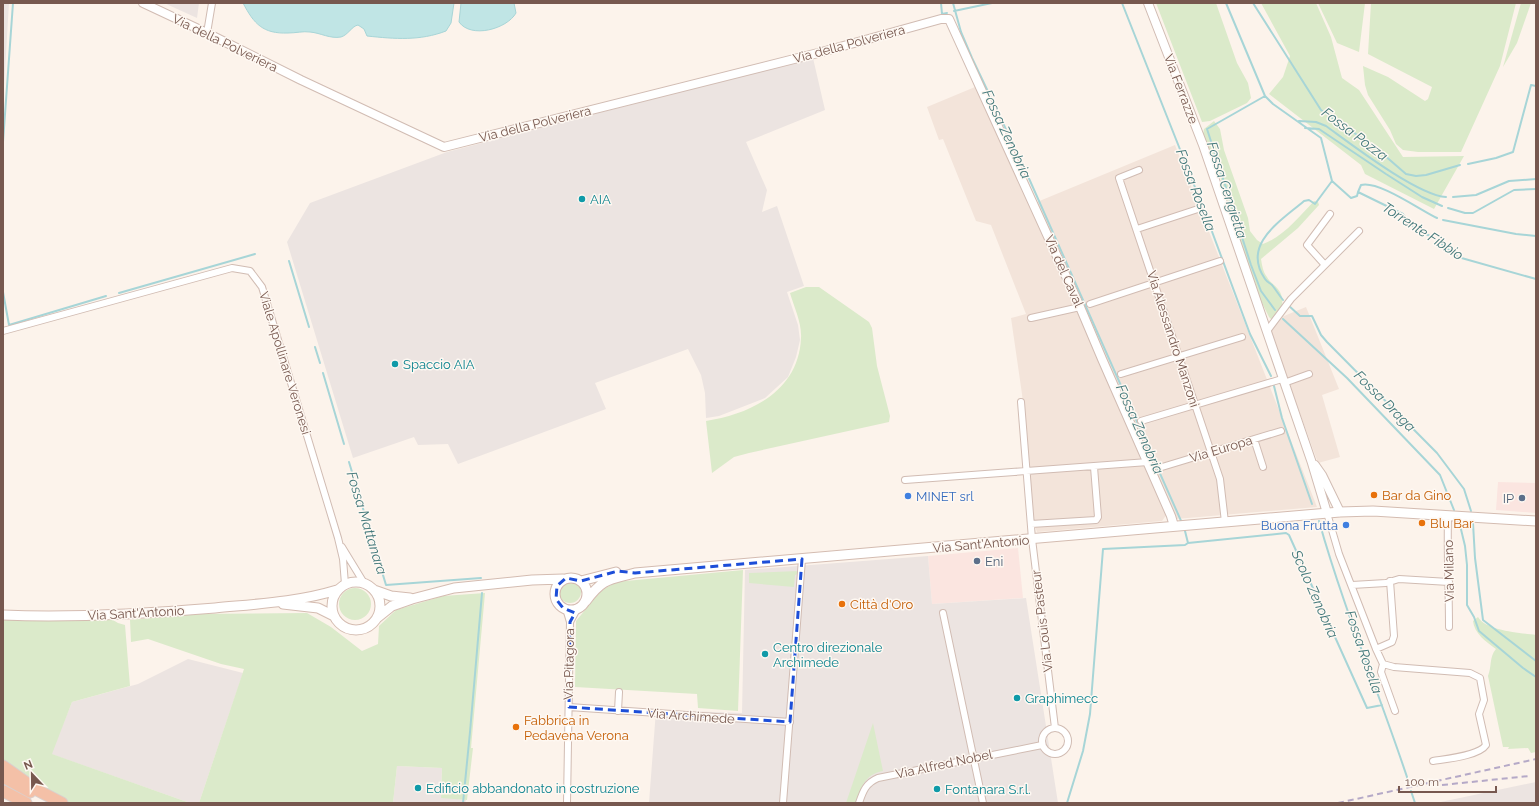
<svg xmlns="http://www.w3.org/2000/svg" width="1539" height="806" viewBox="0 0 1539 806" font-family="Raleway,sans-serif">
<rect width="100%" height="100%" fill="#fcf3eb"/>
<path fill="#f3e4da" d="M 975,87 L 1048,246 L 1078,305 L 1167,514 L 1162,521 L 1037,532 L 1033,521 L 1022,394 L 1011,318 L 1026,314 L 991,225 L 976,221 L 943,139 L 939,140 L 927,107 Z
M 1175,145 L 1317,507 L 1176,519 L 1037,202 Z
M 1306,307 L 1339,389 L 1322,395 L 1340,457 L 1318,463 L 1267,323 Z"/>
<path fill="#fbe5e0" d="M 1498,482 L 1536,483 L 1536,513 L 1496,510 Z
M 1018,548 L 1023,598 L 932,604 L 928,556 Z"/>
<path fill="#ece4e1" d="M 3,3 L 9,3 L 3,104 Z
M 164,3 L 199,3 L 197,18 Z
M 813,58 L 825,110 L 746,142 L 767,190 L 762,212 L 777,206 L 804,286 L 787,292 L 798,325 L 800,340 L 796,357 L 788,377 L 765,398 L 719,416 L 706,418 L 705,393 L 701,375 L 688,349 L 595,383 L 606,409 L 458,464 L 448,444 L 418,445 L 414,437 L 353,458 L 287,242 L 310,203 L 447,152 Z
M 928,556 L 932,604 L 1026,598 L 1058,803 L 649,803 L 656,710 L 742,713 L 745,570 Z
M 188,659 L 243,673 L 199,803 L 190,803 L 51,754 L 72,702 L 138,684 Z
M 397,766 L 442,768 L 441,797 L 466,800 L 465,803 L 393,803 Z
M 1536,782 L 1536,803 L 1436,803 Z"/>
<path fill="#dbeaca" d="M 1156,3 L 1216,3 L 1237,63 L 1248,83 L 1251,98 L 1247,103 L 1210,121 L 1202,122 Z
M 1261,3 L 1316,3 L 1331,37 L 1342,78 L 1359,90 L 1403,157 L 1464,156 L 1434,209 L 1365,174 L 1361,165 L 1269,94 L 1283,77 L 1290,56 Z
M 1318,3 L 1365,3 L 1359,52 L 1337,43 Z
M 1371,3 L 1516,3 L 1500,66 L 1461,152 L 1418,152 L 1403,150 L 1396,144 L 1390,130 L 1368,95 L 1365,85 L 1363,66 L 1388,77 L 1425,101 L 1428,99 L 1432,87 L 1368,54 Z
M 1521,3 L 1531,3 L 1517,43 L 1503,67 Z
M 1214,121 L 1220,129 L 1224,150 L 1248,218 L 1250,231 L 1257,240 L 1263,244 C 1283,237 1300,216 1314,201 L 1318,202 L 1319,205 L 1298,228 L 1261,259 C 1262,265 1263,272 1267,277 C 1270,283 1277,286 1280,292 C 1285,301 1282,314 1271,319 L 1269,317 L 1261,301 L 1223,190 L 1220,175 L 1203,134 L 1204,129 Z
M 806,287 L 819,287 L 869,322 L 872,328 L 877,366 L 890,416 L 889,422 L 749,453 L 734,457 L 712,473 L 706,421 C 752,414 799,390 801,338 C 802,323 794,307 790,293 Z
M 743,570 L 738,711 L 698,708 L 697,694 L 575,687 L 576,621 L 600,592 L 615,582 Z
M 798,571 L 798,574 L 795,575 L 794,587 L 749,583 L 749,573 Z
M559 592a11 11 0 1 1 22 0a11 11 0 1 1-22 0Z
M339 604a16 16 0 1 1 32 0a16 16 0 1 1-32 0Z
M 485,593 L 471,748 L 473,748 L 467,800 L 441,798 L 442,768 L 397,766 L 393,803 L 199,803 L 244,669 L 221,664 L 148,639 L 131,642 L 130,620 L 189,614 L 307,613 L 331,627 L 362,651 L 378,644 L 379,626 L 396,610 L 443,596 Z
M 3,617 L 113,620 L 118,623 L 125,625 L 130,686 L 72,702 L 52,754 L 190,803 L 68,803 L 3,764 Z
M 1478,617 C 1486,631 1521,633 1536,635 L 1536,752 L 1531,753 L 1528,748 L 1508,749 L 1509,747 L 1503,747 L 1488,676 C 1492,666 1489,657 1496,649 C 1486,642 1474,633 1473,621 Z
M 873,723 L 883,771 C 864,775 862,786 856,803 L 846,803 Z"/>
<path fill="#c0e5e5" stroke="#a7d5d7" d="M 243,3 L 454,3 L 451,23 L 446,31 C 420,41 395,39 367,36 L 364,29 L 358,25 C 352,26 348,35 341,37 C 330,39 321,33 310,32 C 303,31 296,33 288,33 C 263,34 254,24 243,3 Z
M 461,3 L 514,3 L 516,13 C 507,29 471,39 459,22 Z"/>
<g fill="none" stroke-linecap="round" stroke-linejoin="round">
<path stroke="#a7d5d7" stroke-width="2" d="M 941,3 L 942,14 L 947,13
M 953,3 L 961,32 L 972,58 L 1023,165 L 1182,523
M 1122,3 L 1204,210 L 1250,334 L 1271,376
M 1226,3 L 1265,96 L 1273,104 L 1321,138 L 1332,181 L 1351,198 L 1357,196 L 1358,192 L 1403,214 L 1414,228 L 1434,238 L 1458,257 L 1536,279
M 1253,3 L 1321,110 L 1376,148 L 1406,174 L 1416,176 L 1426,175 L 1460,165
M 954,11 L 992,3
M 1265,96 L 1207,129 L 1251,265 L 1261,291 L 1275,310
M 1299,121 L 1316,122 L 1326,126 C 1351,144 1417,195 1446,197
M 1305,128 L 1319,129 L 1386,174 L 1422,197 L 1442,206
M 3,142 L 13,3
M 1468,164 L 1496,158 L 1513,152 L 1531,85 L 1536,86
M 1358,192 L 1361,185 C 1378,180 1420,210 1437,218
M 1453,197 L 1476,195 L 1509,181 L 1536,179
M 1448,208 L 1465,213 L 1473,213 L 1514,190 L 1536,189
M 1443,220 L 1516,234 L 1536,236
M 289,261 L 309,327
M 3,292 L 9,325 L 106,296
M 119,293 L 255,254
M 1283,300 C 1279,295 1276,290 1272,285 C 1270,283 1267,282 1265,279 C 1241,244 1281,221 1304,201 L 1309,200 L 1315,204 L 1332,181
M 1288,305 L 1300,316 L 1312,316 L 1321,335 L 1327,342 L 1437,453 L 1464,489 L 1471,511
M 1283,319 L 1347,378 L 1440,475 L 1454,510
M 315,347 L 320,363
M 323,373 L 344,444
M 1274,386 L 1282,418 L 1312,504
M 349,462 L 386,585 L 481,578
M 1319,521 C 1344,610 1380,695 1409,783
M 1459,521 L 1465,546 L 1467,565 L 1467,605 L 1474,617 L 1479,631 L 1523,668 L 1536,677
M 1473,523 L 1475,558 L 1483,620 L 1536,661
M 1188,543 L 1286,533 L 1289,535 L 1367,708 L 1382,705
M 1411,791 L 1415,803
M 463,803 L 470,732 L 482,593
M 1067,803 L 1083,751 L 1090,714 L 1103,549 L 1185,545 L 1188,543 L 1184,527"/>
<g stroke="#d1bcb3" stroke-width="8">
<path id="minor" d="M 207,33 L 212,3
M 1139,170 L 1119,178 L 1220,479 L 1225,522
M 1137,229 L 1201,208
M 1325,265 L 1307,245 L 1330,214
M 1090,304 L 1220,261
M 1031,318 L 1080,307
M 3,331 L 232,268 L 250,271 L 262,287 L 338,538 L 343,559 L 345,584
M 1267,331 L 1291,299 L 1359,231
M 1121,374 L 1242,337
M 1284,383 L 1309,374
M 1021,402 L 1032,539 L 1055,728
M 1141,421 L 1282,379
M 1254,439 L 1263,467
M 1162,467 L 1281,431
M 905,480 L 1148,462
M 1327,513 L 1339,554 L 1376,649 L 1383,664 L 1394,667 L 1470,673 L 1480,678 L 1484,700 L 1479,714 L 1486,745 C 1479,756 1445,759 1433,761
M 1448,516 C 1447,553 1449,590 1449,627
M 1031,524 L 1096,520 L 1098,517 L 1094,467
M 342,547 L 364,583
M 1352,585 L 1386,583 L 1399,579 L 1449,582
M 563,608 L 567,612 L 570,622 L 567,803
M 943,613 L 983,803
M 570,622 L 577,609
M 1376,649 L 1392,642 L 1394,636 L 1390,581
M 1383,664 L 1381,672 L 1395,711
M 569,707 L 790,722
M 618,711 L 619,692
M1042 741a13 13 0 1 1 26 0a13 13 0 1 1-26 0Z
M 783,803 L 802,559
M 859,803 C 863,791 866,783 878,778 L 1042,745"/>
</g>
<g stroke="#d1bcb3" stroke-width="10">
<path id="tertiary" d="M 143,3 L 207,33 L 301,80 L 444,147 L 818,53 L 941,19 L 949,19 L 1080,307 L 1102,359 L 1171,516 L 1174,526
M 1148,3 L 1203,145 L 1312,463 L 1327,513
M 1315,465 L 1322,475 L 1340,512"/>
</g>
<g stroke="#d4bcb1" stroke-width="11">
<path id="secondary" d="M555 594a16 16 0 1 1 32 0a16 16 0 1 1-32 0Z
M 581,581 L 616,572
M332 606a24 24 0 1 1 48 0a24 24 0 1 1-48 0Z
M 374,590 L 391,596 L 410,598
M 586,601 C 603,578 609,580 635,573 L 1340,512 L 1373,511 L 1536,521
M 283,604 L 318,608 L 334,616
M 3,615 C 75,618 143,614 215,608 C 256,604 298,602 337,590
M 377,618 L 392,606 L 412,599 L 454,588 L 532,580 L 563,579"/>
</g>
<g stroke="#d9d0ce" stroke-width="13">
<path id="trunk" d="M 3,766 L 37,790 L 62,803
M 3,777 L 30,792
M 3,791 L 26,803"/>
</g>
<use href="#minor" stroke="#fff" stroke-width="6"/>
<use href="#tertiary" stroke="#fff" stroke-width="8"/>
<use href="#secondary" stroke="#fff" stroke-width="9"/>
<use href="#trunk" stroke="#f4c0a7" stroke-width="11"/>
<path stroke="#b5a9c7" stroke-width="2" stroke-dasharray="6 4" stroke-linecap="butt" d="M 1442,785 L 1529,776
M 1338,803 L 1536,759"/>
</g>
<path fill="none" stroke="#1d4ed8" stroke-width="3" stroke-dasharray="8 5" stroke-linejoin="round" d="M 802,559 L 790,722 L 569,707 L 570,622 L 575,613 L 563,608 L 556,599 L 557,586 L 566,578 L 581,581 L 618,571 L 635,573 Z"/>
<g fill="#0f9aa8" stroke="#fef8f2" stroke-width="1.5">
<circle cx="582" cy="199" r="4"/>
<circle cx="395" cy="364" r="4"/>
<circle cx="765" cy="654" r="4"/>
<circle cx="1017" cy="698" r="4"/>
<circle cx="418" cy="788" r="4"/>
<circle cx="937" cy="789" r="4"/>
</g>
<g fill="#e8710a" stroke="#fef8f2" stroke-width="1.5">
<circle cx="1374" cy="495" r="4"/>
<circle cx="1422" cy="523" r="4"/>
<circle cx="842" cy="604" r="4"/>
<circle cx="516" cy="727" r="4"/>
</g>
<g fill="#3f7fe0" stroke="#fef8f2" stroke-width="1.5">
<circle cx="908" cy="496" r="4"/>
<circle cx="1346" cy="525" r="4"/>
</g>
<g fill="#5c6f8a" stroke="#fef8f2" stroke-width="1.5">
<circle cx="1522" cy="498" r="4"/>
<circle cx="977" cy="561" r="4"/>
</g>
<g text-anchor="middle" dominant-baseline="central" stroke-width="3" stroke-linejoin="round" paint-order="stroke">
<g font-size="13" fill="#77584f" stroke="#fef8f2">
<text transform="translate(225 43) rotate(26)">Via della Polveriera</text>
<text transform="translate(849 44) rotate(-15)">Via della Polveriera</text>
<text transform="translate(1181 89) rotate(69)">Via Ferrazze</text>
<text transform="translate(535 124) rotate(-14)">Via della Polveriera</text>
<text transform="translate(1064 271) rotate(66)">Via del Caval</text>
<text transform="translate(1173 339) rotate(72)">Via Alessandro Manzoni</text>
<text transform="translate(285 363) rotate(73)">Viale Apollinare Veronesi</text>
<text transform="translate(1221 449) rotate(-17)">Via Europa</text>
<text transform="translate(981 544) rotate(-5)">Via Sant'Antonio</text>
<text transform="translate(1449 571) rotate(-91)">Via Milano</text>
<text transform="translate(136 613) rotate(-3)">Via Sant'Antonio</text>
<text transform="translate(1042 621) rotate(-97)">Via Louis Pasteur</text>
<text transform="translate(569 664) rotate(-89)">Via Pitagora</text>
<text transform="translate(691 716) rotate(4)">Via Archimede</text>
<text transform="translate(944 764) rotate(-12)">Via Alfred Nobel</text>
</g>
<g font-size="13" fill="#0d838f" stroke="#fef8f2" text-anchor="start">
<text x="590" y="199">AIA</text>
<text x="403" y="364">Spaccio AIA</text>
<text x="773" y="647">Centro direzionale<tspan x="773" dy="15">Archimede</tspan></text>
<text x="1025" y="698">Graphimecc</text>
<text x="426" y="788">Edificio abbandonato in costruzione</text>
<text x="945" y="789">Fontanara S.r.l.</text>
</g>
<g font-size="13" fill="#c56008" stroke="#fef8f2" text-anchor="start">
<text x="1382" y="495">Bar da Gino</text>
<text x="1430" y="523">Blu Bar</text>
<text x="850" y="604">Città d'Oro</text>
<text x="524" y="720">Fabbrica in<tspan x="524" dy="15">Pedavena Verona</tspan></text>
</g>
<g font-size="13" fill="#366cbe" stroke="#fef8f2" text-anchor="start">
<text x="916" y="496">MINET srl</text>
<text x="1338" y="525" text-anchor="end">Buona Frutta</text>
</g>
<g font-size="13" fill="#4e5e75" stroke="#fef8f2" text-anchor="end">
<text x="1514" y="498">IP</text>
<text x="985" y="561" text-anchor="start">Eni</text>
</g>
<g font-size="14" font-style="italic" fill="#42787a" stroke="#fef8f2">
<text transform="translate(1007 134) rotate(65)">Fossa Zenobria</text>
<text transform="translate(1355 134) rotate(37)">Fossa Pozza</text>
<text transform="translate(1196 190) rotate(69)">Fossa Rosella</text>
<text transform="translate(1227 190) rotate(72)">Fossa Cengietta</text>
<text transform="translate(1423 231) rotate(33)">Torrente Fibbio</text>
<text transform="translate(1385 401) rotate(45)">Fossa Draga</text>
<text transform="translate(1140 429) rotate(66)">Fossa Zenobria</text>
<text transform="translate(367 523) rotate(73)">Fossa Mattanara</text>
<text transform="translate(1315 594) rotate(66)">Scolo Zenobria</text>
<text transform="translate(1364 652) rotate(71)">Fossa Rosella</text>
</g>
</g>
<rect width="1539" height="806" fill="none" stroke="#77584f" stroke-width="8"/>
<g transform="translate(32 774) rotate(338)" stroke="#fef8f2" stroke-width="3" paint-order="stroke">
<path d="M0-3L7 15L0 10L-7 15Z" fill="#77584f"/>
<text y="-6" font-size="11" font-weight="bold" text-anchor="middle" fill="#77584f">N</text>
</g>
<path d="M1399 786v6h97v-6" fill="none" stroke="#77584f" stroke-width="2"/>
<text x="1405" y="786" font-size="12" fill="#77584f" stroke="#fef8f2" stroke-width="3" paint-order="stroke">100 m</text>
</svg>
